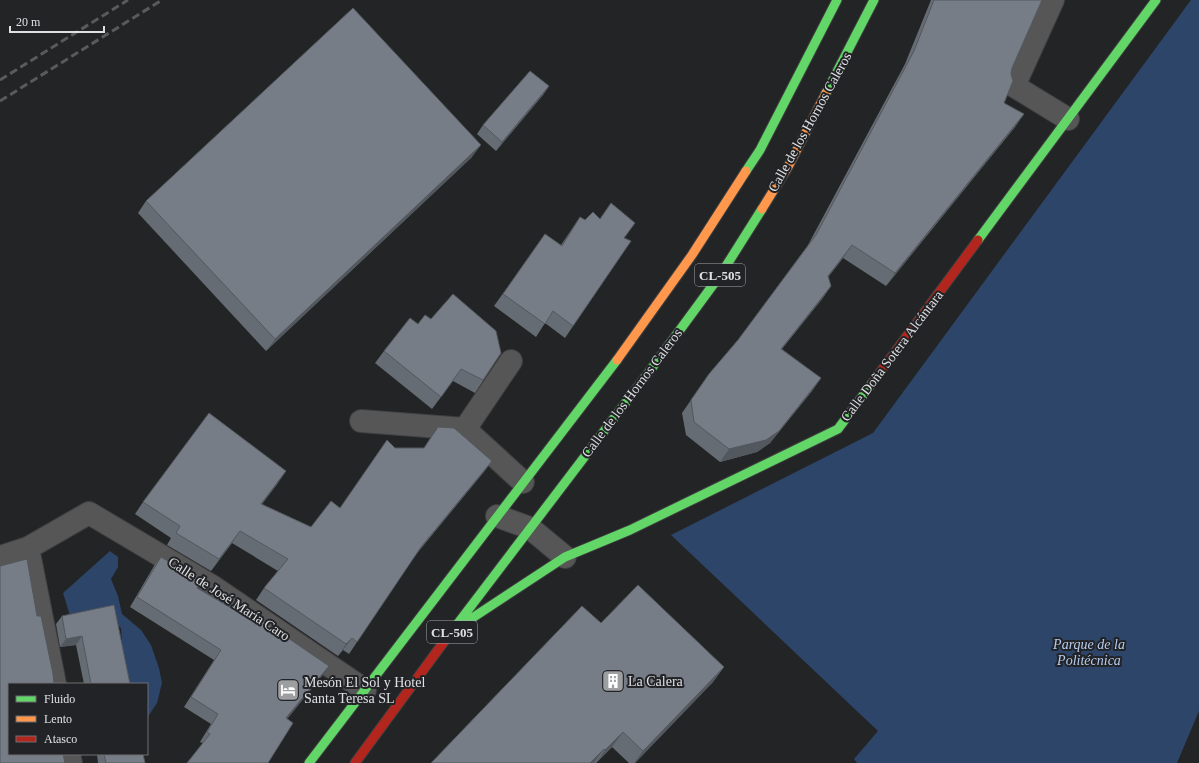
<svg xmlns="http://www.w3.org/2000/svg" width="1199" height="763" viewBox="0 0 1199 763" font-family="'Times New Roman',serif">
<rect width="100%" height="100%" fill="#232425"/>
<path fill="#2d4569" d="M 1191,0 L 1199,0 L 1199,711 L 1177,763 L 857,763 L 854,759 L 878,731 L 671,535 L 873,433 Z
M 110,551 L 118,557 L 118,567 L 111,579 L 118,596 L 122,614 L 141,630 L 151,645 L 159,668 L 162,683 L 157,703 L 147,718 L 147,684 L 125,684 L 121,628 L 114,621 L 70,616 L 63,593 Z"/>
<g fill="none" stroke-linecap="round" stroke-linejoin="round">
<g stroke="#3e3f40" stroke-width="24">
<path id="street" d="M 1053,0 L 1014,86 L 1068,119
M 361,421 L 465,429 L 523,482
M 465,429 L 511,361
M 497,516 L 530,528 L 565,557
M 28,548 L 55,684
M 0,557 L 28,548 L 89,513 L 212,586 L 365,690
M 69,754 L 71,763"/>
</g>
<g stroke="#3e3f40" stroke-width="11">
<path id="fast" d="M 826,93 L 874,0
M 746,171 L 760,150 L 837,0
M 978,240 L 1156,0
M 454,630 L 565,557 L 630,530 L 838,429 L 873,382
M 446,639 L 649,372 L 721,274 L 762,209
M 309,763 L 617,360"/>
</g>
<g stroke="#3e3f40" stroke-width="11">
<path id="slow" d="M 762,209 L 788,167 L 826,93
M 617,360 L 692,255 L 746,171"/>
</g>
<g stroke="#3e3f40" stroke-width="11">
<path id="jam" d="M 873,382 L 978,240
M 355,763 L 446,639"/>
</g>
<use href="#street" stroke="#565657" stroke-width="22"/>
<use href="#fast" stroke="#63d668" stroke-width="9"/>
<use href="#slow" stroke="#ff974d" stroke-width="9"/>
<use href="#jam" stroke="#b3261e" stroke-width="9"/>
<path stroke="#595a5b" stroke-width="3" stroke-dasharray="8 4" stroke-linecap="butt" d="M 0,80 L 128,0
M 0,101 L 162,0"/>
</g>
<path fill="#656c74" d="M 931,0 L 1042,0 L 1012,68 L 1004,103 L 1024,114 L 1015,127 L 886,286 L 843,258 L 828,277 L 831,286 L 822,299 L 782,349 L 821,378 L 812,391 L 770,443 L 757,452 L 720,462 L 686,435 L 682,413 L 709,374 L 738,340 L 808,245 L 905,64 Z
M 549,86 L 543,95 L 496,151 L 477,134 L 483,125 Z
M 472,157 L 266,351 L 138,213 L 146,201 Z
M 580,217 L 585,220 L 600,219 L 625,238 L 631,241 L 565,338 L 545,323 L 536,337 L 494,306 L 545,234 L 561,245 Z
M 431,319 L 501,353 L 475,393 L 453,381 L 432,409 L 375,363 L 384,351 L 418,324 Z
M 395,448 L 492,461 L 483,473 L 414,557 L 349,654 L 343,650 L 338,656 L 256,600 L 264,588 L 278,571 L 232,543 L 211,571 L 167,545 L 171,538 L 135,514 L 143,502 L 278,483 L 262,504 L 311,527 L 340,508 Z
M 161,557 L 197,588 L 322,676 L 202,743 L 200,742 L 211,724 L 184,707 L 214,660 L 130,607 L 154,566 Z
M 62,616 L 130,684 L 84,684 L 76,645 L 60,647 L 56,624 Z
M 601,623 L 724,667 L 713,682 L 635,763 L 629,763 L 612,747 L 596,763 L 431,763 Z
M 97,754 L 143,754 L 145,763 L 98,763 Z"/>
<path fill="#53585e" d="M 549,86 L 543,95 L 496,151 L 502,142 Z
M 1024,114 L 1015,127 L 886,286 L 895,273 Z
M 481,145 L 472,157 L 266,351 L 275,339 Z
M 852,245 L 843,258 L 819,289 L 828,276 Z
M 831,286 L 822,299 L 772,361 L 781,349 Z
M 821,378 L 812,391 L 770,443 L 757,452 L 720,462 L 729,449 Z
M 492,461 L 483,473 L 412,559 L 421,547 Z
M 286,471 L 278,483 L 253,516 L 261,504 Z
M 240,531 L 232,543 L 211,571 L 219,559 Z
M 82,636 L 76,645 L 60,647 L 66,639 Z
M 352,638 L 343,650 L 338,656 L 346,644 Z
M 329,666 L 322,676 L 280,728 L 286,718 Z
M 724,667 L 713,682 L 635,763 L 634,763 L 643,751 Z
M 623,732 L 612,747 L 596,763 L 605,750 Z
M 604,749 L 594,763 L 590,763 Z"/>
<path fill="#767d87" stroke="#53585e" d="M 934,0 L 1042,0 L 1012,68 L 1011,74 L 1013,81 L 1004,103 L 1024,114 L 895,273 L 852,245 L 828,276 L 831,286 L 781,349 L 821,378 L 779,431 L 766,440 L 729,449 L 694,422 L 691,400 L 709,374 L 738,340 L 816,235 L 914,51 Z
M 353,8 L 481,145 L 275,339 L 146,201 Z
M 530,71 L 549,86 L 502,142 L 483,125 Z
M 611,203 L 635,223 L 624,238 L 631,241 L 573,326 L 553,311 L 545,324 L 503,294 L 545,234 L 562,246 L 580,217 L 585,220 L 593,212 L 600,219 Z
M 453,294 L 496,331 L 501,353 L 483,380 L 461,369 L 441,397 L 384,351 L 410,318 L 418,324 L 425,315 L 431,319 Z
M 209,413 L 286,471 L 261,504 L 311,527 L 331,501 L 340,508 L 387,440 L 395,448 L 424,448 L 438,427 L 454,428 L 492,461 L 421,547 L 357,642 L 352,638 L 346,644 L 264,588 L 288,559 L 240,531 L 219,559 L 176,533 L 180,526 L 143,502 Z
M 161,557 L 202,581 L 197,588 L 243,615 L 247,610 L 329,666 L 286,718 L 293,723 L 268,763 L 187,763 L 210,734 L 207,732 L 218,714 L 191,697 L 221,650 L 137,597 Z
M 27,559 L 37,616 L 41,616 L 53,674 L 54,684 L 9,684 L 9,754 L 63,754 L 65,763 L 0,763 L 0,566 Z
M 638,585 L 724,667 L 643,751 L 623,732 L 605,750 L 604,749 L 590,763 L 431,763 L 582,606 L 601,623 Z
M 114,605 L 130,684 L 91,684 L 82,636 L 66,639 L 62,616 Z
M 104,754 L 143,754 L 145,763 L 106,763 Z"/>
<defs>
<g id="building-square" transform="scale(1.15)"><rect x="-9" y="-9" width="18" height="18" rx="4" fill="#9d9ea0" stroke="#222326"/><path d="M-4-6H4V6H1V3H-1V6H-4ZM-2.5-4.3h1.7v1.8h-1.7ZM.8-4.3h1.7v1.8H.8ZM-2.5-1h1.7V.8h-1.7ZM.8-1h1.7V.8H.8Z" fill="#fff"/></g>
<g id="hotel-square" transform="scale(1.15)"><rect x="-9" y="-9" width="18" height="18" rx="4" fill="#9d9ea0" stroke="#222326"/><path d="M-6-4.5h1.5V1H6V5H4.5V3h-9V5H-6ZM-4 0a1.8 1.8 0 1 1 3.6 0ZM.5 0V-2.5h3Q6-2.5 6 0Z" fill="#fff"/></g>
</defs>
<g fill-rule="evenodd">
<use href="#building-square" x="613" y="681"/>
<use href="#hotel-square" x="288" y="690"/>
</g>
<g text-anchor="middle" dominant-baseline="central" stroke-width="4" stroke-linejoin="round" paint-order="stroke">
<g fill="#222326" stroke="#a6a7aa" stroke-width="1">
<rect x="695" y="264" width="50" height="22" rx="3"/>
<rect x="427" y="621" width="50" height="22" rx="3"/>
</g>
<g font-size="13" font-weight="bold" fill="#dfe0e2">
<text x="720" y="275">CL-505</text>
<text x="452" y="632">CL-505</text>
</g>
<g font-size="14" fill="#dfe0e2" stroke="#222326">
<text transform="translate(810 122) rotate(-61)">Calle de los Hornos Caleros</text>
<text transform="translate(892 356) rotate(-53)">Calle Doña Sotera Alcántara</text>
<text transform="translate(632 393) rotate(-53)">Calle de los Hornos Caleros</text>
<text transform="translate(229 599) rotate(33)">Calle de José María Caro</text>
</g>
<g font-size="14" font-style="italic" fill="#b5ccee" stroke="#222326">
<text x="1089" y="644">Parque de la<tspan x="1089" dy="16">Politécnica</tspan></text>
</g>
<g font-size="14" fill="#dfe0e2" stroke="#222326" text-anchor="start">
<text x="628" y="681">La Calera</text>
<text x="304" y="682">Mesón El Sol y Hotel<tspan x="304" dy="16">Santa Teresa SL</tspan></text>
</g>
</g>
<rect x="8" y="683" width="140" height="72" fill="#222326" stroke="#6e6f71"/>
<rect x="16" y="696" width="20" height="6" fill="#63d668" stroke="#6e6f71"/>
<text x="44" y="703" font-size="12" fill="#dfe0e2">Fluido</text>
<rect x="16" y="716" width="20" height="6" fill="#ff974d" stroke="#6e6f71"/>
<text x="44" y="723" font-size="12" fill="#dfe0e2">Lento</text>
<rect x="16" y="736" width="20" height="6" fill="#b3261e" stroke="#6e6f71"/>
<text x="44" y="743" font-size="12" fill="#dfe0e2">Atasco</text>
<path d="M10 26v6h94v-6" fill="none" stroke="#dfe0e2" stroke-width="2"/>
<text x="16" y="26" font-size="12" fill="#dfe0e2" stroke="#222326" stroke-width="3" paint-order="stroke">20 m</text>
</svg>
